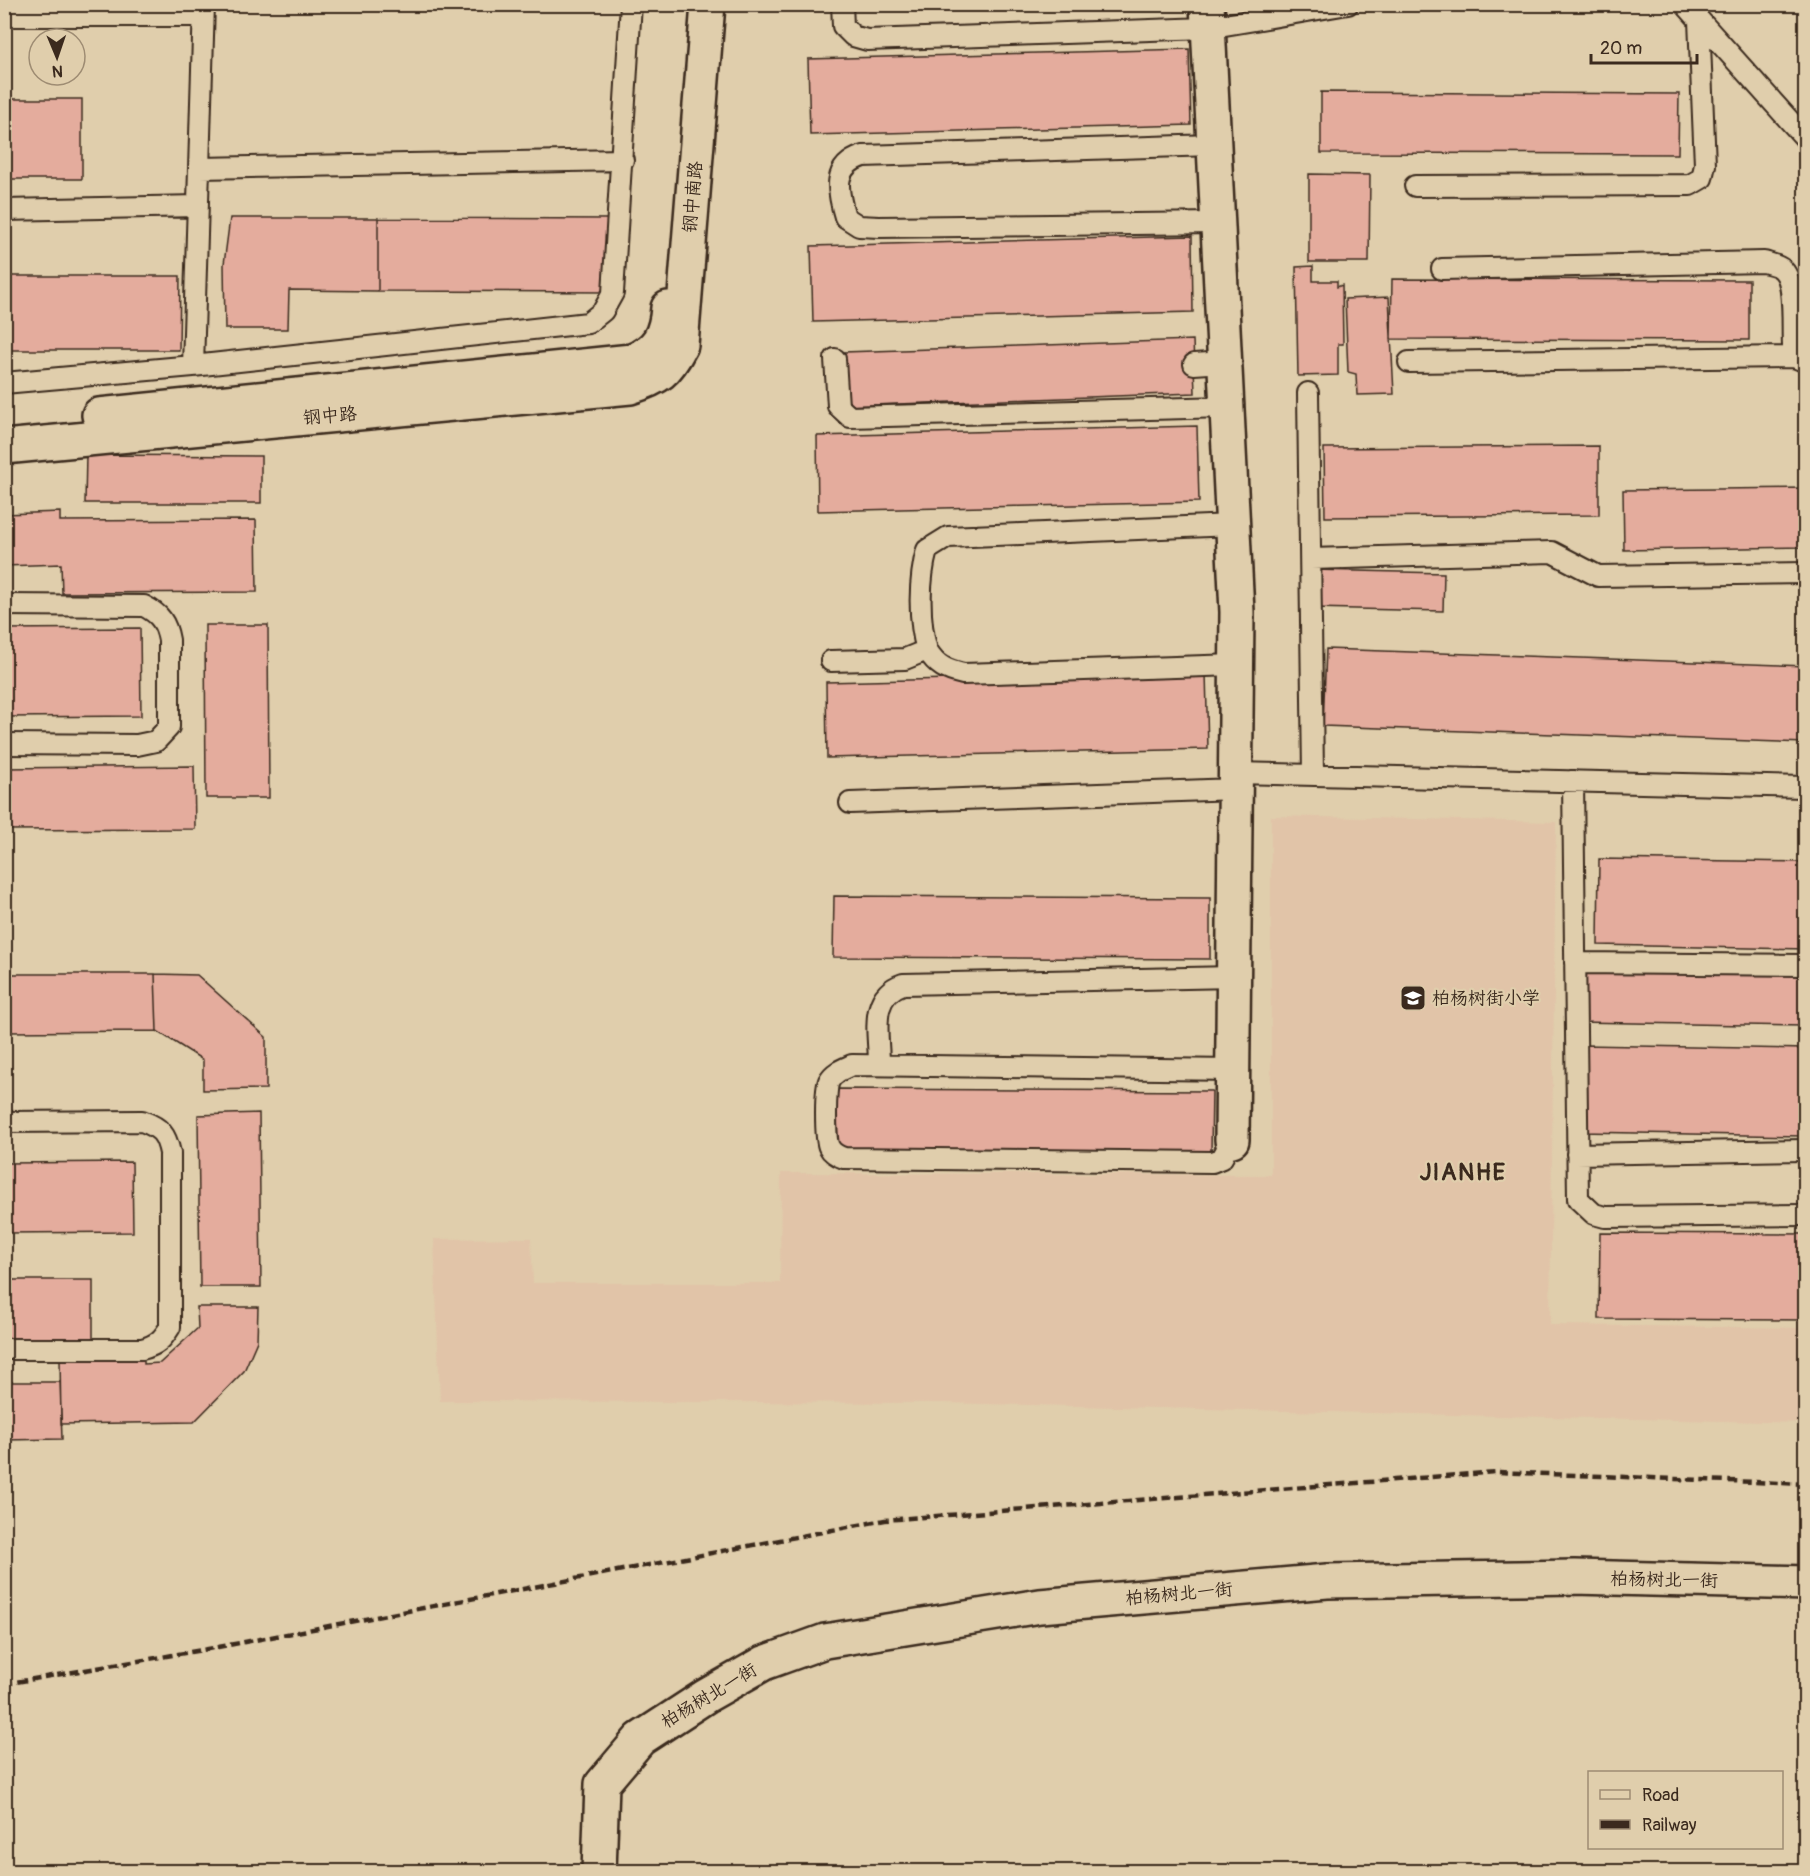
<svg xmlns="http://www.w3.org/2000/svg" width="1810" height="1876" viewBox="0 0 1810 1876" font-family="Pangolin,'LXGW WenKai TC',sans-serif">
<rect width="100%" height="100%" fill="#e0ceac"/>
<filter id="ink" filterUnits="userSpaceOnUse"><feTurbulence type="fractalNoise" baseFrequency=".0167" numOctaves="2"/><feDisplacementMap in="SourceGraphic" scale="12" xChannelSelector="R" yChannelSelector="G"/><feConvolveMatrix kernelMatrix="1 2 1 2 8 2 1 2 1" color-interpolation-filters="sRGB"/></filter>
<g filter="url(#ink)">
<path fill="#e1c4a8" d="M 1271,816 L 1556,822 L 1550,1325 L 1805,1328 L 1805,1423 L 942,1403 L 440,1401 L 434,1239 L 531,1238 L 533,1283 L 780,1283 L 781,1173 L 1271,1175 Z"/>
<path fill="#e4ac9d" stroke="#3b2a1e" stroke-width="1.5" d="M 1189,49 L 1191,125 L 810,135 L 808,59 Z
M 1321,92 L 1679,94 L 1678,154 L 1321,153 Z
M 4,99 L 82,99 L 82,179 L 4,179 Z
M 1309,174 L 1370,175 L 1369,262 L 1309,262 Z
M 230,218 L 378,218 L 378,291 L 289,290 L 288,329 L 225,329 L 224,264 Z
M 378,218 L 609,219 L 608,292 L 378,291 Z
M 1192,236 L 1193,312 L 813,322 L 811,246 Z
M 1313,266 L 1313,281 L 1337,281 L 1337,287 L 1342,285 L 1343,344 L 1338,344 L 1338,375 L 1298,376 L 1296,267 Z
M 4,276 L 180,276 L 179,350 L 4,350 Z
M 1392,279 L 1749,280 L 1749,340 L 1391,339 Z
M 1389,297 L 1394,394 L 1357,395 L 1356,374 L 1348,372 L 1345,299 Z
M 1193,340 L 1195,393 L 845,406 L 844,352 Z
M 1197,426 L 1199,502 L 818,511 L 817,436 Z
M 1599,446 L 1599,515 L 1325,517 L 1324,448 Z
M 86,455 L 261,456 L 261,503 L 85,503 Z
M 1806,488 L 1806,547 L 1624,550 L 1623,490 Z
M 60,512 L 60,521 L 256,520 L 257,592 L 62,593 L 61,564 L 4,566 L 4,514 Z
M 1313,570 L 1444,573 L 1443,611 L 1313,608 Z
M 205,625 L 268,625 L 269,798 L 206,798 Z
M 140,628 L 141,716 L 4,717 L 4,629 Z
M 1326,649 L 1806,666 L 1806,743 L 1323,726 Z
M 1206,673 L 1208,749 L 827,758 L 826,682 Z
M 194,766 L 195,829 L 4,830 L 4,768 Z
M 1599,859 L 1806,862 L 1806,949 L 1598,945 Z
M 834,896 L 1210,898 L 1210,959 L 833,957 Z
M 1579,970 L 1806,974 L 1806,1026 L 1578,1022 Z
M 4,974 L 155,974 L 157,1031 L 4,1032 Z
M 155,974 L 197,975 L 266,1037 L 266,1089 L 203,1090 L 203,1060 L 157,1031 Z
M 1583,1045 L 1806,1049 L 1806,1136 L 1581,1132 Z
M 835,1089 L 1212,1091 L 1211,1152 L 835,1150 Z
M 259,1113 L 261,1287 L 200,1287 L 198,1115 Z
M 132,1162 L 133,1232 L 4,1233 L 4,1163 Z
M 1600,1233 L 1806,1234 L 1806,1320 L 1599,1319 Z
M 4,1280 L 93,1280 L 93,1341 L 4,1342 Z
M 197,1307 L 258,1307 L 257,1341 L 244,1371 L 194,1422 L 61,1424 L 60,1357 L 144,1357 L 144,1364 L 160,1363 L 198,1328 Z
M 4,1382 L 60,1382 L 62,1439 L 4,1440 Z"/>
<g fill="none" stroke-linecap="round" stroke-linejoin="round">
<g stroke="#3b2a1e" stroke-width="24">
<path id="service" d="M 842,4 L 843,26 L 853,36 L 867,40 L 1207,28 L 1348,4
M 1685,4 L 1806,139
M 4,16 L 203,16
M 1213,145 L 863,156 C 832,166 837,190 845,217 L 859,226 L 879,227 L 1217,223
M 200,168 L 623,160
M 1415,186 L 1690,185 L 1702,178 L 1705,165 L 1699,20
M 4,210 L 198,206
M 1442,269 L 1764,262 C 1770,264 1778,265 1782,269 C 1798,282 1790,336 1794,357 L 1806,362
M 835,359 L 838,406 L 850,417 L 1226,407
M 1409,362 L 1794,357
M 1194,364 L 1224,362
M 193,366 L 204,4
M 4,383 L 193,366 L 588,323 L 603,311 L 613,293 L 631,4
M 1308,393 L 1313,775
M 1311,559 L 1552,552 L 1598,576 L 1806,573
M 4,605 L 144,606 C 160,614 166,623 169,640 L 169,727 L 156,741 L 137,745 L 4,744
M 927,650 C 937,666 946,670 963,674 L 1236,665
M 831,661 L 905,659 L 927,650 C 918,620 919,579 927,550 L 948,537 L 1232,525
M 1235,773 L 1806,787
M 1573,781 L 1578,1199 L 1594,1214 L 1605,1217 L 1806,1215
M 850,803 L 1235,789
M 1575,963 L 1806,965
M 879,1064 C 879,1033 868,996 903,984 L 1234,977
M 4,1122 L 142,1121 C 161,1128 166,1134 170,1153 L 170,1327 C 162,1340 157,1345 142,1349 L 4,1349
M 1232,1140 L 1222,1158 L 1212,1162 L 844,1158 C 838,1156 832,1153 829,1147 C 825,1139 825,1088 829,1081 C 834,1072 843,1069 852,1065 L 1233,1070
M 1577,1154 L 1806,1150"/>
</g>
<g stroke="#3b2a1e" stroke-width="38">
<path id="minor" d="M 1207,4 L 1237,612 L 1232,1140
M 599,1872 L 602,1784 L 640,1739 L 706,1696 L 764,1663 L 825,1641 L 1040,1606 L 1327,1581 L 1574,1577 L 1806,1583"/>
</g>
<g stroke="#3b2a1e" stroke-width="38">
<path id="tertiary" d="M 99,415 L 632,361 C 658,350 666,335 668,308
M 4,447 L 630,387 C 659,378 667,372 681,345 L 708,4"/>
</g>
<use href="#service" stroke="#e0ceac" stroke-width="20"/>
<use href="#minor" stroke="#e0ceac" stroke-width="33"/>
<use href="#tertiary" stroke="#e0ceac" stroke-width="33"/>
<path stroke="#3b2a1e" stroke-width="4.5" stroke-dasharray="9 4.5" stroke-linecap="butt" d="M 4,1684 L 208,1649 L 885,1520 L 1496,1472 L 1806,1484"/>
</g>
</g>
<defs>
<g id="school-square" transform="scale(1.35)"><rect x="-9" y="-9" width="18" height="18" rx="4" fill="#3b2a1e" stroke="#e0ceac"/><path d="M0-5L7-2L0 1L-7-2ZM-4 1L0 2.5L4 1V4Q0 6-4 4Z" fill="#fff"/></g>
</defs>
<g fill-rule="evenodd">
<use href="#school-square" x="1413" y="998"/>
</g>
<g text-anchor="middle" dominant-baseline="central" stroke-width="4.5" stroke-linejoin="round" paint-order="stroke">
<g font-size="18" fill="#3b2a1e" stroke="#e0ceac">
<text transform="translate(693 197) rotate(-85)">钢中南路</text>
<text transform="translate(330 416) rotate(-5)">钢中路</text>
<text transform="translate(1664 1580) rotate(1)">柏杨树北一街</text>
<text transform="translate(1179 1594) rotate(-5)">柏杨树北一街</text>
<text transform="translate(709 1696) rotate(-31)">柏杨树北一街</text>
</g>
<g font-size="18" fill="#3b2a1e" stroke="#e0ceac" text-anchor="start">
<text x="1432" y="998">柏杨树街小学</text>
</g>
<g font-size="24" font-weight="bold" letter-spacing="1.5" fill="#3b2a1e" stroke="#e0ceac">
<text x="1463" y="1172">JIANHE</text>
</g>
</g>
<rect width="1810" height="1876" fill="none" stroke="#e0ceac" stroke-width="24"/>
<rect x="12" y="12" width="1786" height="1852" fill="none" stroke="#3b2a1e" stroke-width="2" filter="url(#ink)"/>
<rect x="1588" y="1771" width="195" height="78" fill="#e0ceac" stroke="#9e8c73" stroke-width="1.5"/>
<rect x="1600" y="1790" width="30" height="9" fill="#e0ceac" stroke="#9e8c73" stroke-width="1.5"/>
<text x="1642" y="1801" font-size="18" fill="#3b2a1e">Road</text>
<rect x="1600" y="1820" width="30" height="9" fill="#3b2a1e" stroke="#9e8c73" stroke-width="1.5"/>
<text x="1642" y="1831" font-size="18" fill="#3b2a1e">Railway</text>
<g transform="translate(57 57) rotate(178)"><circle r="28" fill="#e0ceac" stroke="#9e8c73" stroke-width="1.5"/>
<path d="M0-4.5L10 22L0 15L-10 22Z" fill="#3b2a1e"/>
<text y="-9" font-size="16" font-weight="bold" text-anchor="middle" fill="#3b2a1e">N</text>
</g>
<path d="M1591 54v9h106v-9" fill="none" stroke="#3b2a1e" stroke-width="3"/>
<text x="1600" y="54" font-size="18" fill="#3b2a1e" stroke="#e0ceac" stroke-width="4.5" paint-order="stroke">20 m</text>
</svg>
